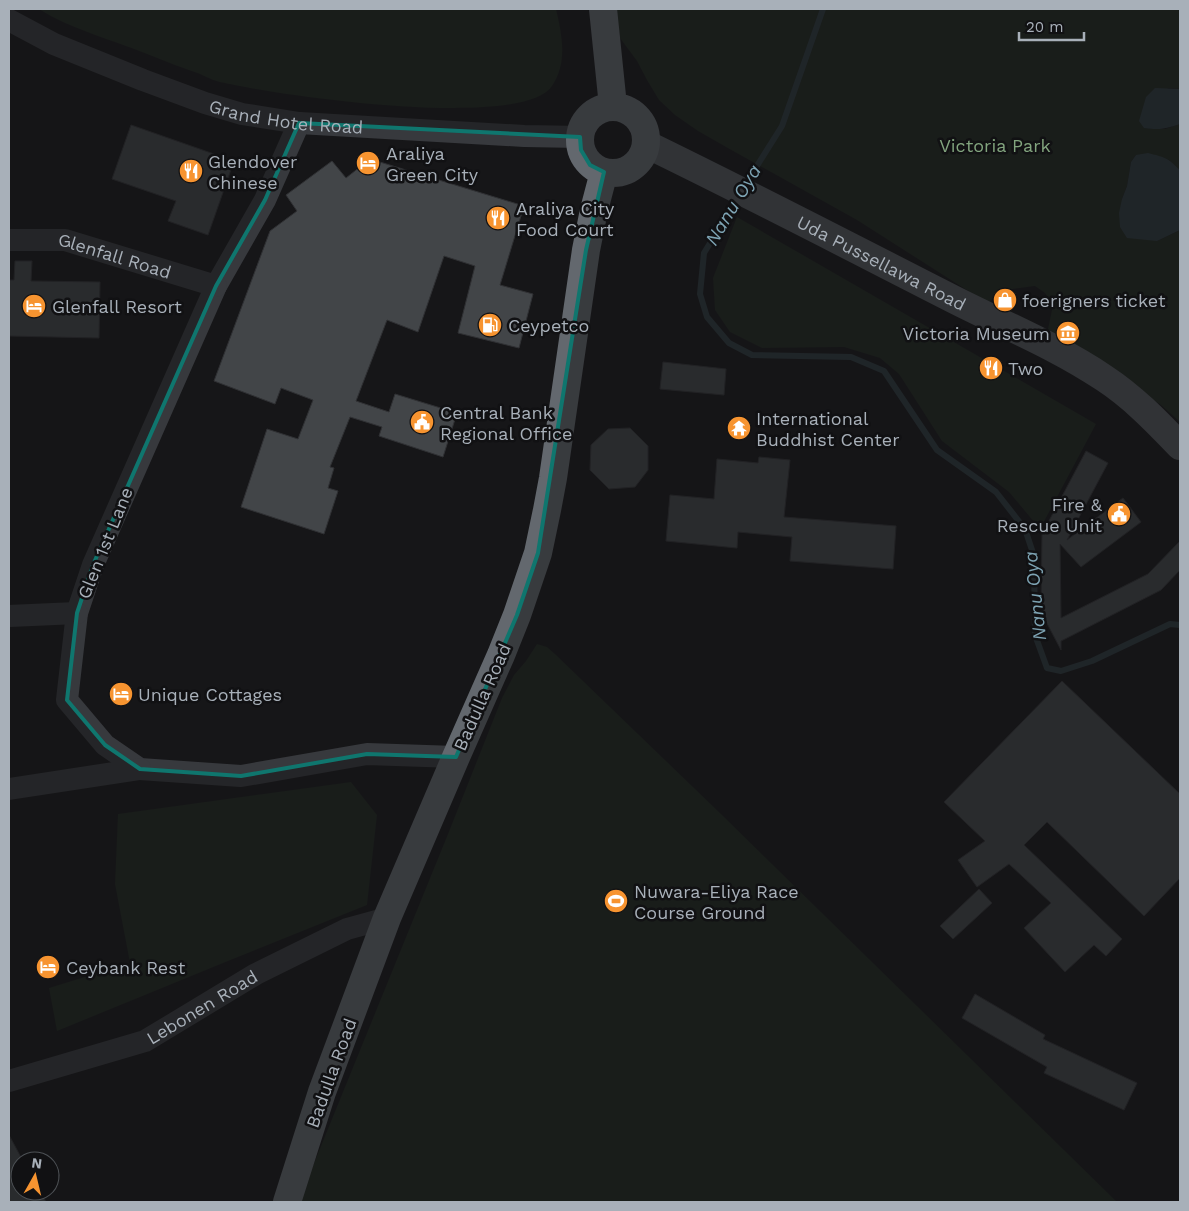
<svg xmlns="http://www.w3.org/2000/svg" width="1189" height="1211" viewBox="0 0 1189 1211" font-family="'Work Sans',sans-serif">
<rect width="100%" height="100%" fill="#161618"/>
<path fill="#1e261e" d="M 39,9 L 556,9 C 562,34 568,63 552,86 C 522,131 277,95 225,83 C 217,82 208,78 200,74 C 182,68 165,61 147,54 C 120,43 92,35 65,23 C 56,19 47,14 39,9 Z
M 616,9 L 1180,9 L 1180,89 L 1168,88 L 1144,128 L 1165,129 L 1180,124 L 1180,170 L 1177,168 L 1169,160 L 1136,155 L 1131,162 L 1127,186 L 1122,199 L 1157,241 L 1180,230 L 1180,422 L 1161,405 L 1048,329 L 1053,305 L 1045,293 L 1035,286 L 1005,290 L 987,303 L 857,220 L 726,147 L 698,131 L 675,115 L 659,100 L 647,80 L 637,61 L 620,38 Z
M 737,217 L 1096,424 L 1040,529 L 1009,492 L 942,441 L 899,374 L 880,358 L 844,347 L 762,348 L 730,332 L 715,310 L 713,278 Z
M 537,644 L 547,647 L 555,654 L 721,814 L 1117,1202 L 300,1202 L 308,1178 L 448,834 L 502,698 L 514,675 L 526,661 Z
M 351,782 L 377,815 L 367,905 L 228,961 L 57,1031 L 49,988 L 130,963 L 115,884 L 118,814 Z"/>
<path fill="#2c383d" d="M 1155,88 L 1180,89 L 1180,124 C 1165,129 1160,130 1144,128 L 1139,121 L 1146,97 Z
M 1148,153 C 1155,155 1163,156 1170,161 C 1174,164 1176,167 1180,170 L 1180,230 L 1157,241 L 1127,238 L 1120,227 L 1119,213 L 1122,199 L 1127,186 L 1131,162 L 1136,155 Z"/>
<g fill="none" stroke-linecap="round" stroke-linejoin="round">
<path stroke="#2c383d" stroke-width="6" d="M 745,185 L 782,126 L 823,9
M 739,196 L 704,253 L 700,294 L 707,317 L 729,343 L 752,355 L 851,357 L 884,371 L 937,450 L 996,492 L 1025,529 L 1034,556 L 1035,635 L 1047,668 L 1061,671 L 1092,661 L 1170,624 L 1180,625"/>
</g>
<path fill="#424548" stroke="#303134" d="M 131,125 L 234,161 L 208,235 L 168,221 L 176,201 L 112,179 Z
M 370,159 L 524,206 L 500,285 L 533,294 L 519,348 L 458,333 L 475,266 L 444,256 L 418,332 L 387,320 L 356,401 L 389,412 L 395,394 L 457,413 L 443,457 L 379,436 L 382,427 L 350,417 L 330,467 L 334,468 L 328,488 L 338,491 L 324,534 L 241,507 L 267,429 L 298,439 L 313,400 L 281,388 L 275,404 L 214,381 L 270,231 L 297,211 L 286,195 L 332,161 L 346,178 Z
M 15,261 L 32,261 L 31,281 L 100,282 L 99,338 L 9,336 L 9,280 L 14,280 Z
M 663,362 L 726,369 L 724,395 L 660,389 Z
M 630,428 L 648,446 L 648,470 L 635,487 L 609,489 L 590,470 L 591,445 L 608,429 Z
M 1086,451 L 1108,463 L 1067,540 L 1123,498 L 1141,522 L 1081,567 L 1060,544 L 1061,618 L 1148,574 L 1180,541 L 1180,570 L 1161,590 L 1061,641 L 1061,650 L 1041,612 L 1042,534 Z
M 759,457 L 790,460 L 784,517 L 896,526 L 893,569 L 790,561 L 792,537 L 738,532 L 737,548 L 666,541 L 670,495 L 714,499 L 717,459 L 758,463 Z
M 1062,681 L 1180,794 L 1180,878 L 1144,916 L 1047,822 L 1024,845 L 1122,939 L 1106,956 L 1094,945 L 1065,972 L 1024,928 L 1051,903 L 1009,864 L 977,887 L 958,860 L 985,841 L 944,802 Z
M 979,889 L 992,903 L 953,939 L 940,926 Z
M 975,994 L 1045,1035 L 1043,1039 L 1137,1083 L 1124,1110 L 1044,1073 L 1047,1067 L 962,1018 Z
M 9,1135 L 23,1161 L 20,1161 L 20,1191 L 40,1191 L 46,1202 L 9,1202 Z"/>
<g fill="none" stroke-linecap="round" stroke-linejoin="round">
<g stroke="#37393d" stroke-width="22">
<path id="s1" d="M 9,20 L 54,44 L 143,80 L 205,103 L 242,114 L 299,123 L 524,136 L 580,137"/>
<path d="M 299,123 L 265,200 L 216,286 L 93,565 L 77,613 L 67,700 L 105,745 L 140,769 L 241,776 L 367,754 L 456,757"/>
<path id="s2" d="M 9,240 L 65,240 L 216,286"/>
<path d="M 9,616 L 77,613"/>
<path d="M 9,789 L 140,769"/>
<path id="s3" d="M 9,1081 L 145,1041 L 256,974 L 347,929 L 387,918"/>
</g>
<path stroke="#53575c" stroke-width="28" id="s4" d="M 646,144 C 747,193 847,245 947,296 C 999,323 1055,345 1104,378 C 1133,397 1156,421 1180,446"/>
<path stroke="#63686e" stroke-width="28" d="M 603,9 L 613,106
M580 140a33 33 0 1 1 66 0a33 33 0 1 1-66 0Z
M 287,1202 L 322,1092 L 387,918 L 456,757 L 501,655 L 517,615 L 538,553 L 547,510 L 553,478 L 586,250 L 594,210 L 604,172"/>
</g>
<path d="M0 0H1189V1211H0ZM 299,123 L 580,137 L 581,150 L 590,165 L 604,172 L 586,250 L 538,553 L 517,615 L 456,757 L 367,754 L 241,776 L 140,769 L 105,745 L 67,700 L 77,613 L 93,565 L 216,286 L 265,200 Z" fill="#161618" fill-opacity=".55" fill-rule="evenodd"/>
<path fill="none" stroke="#0f766e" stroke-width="4" stroke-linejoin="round" d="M 299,123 L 580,137 L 581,150 L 590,165 L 604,172 L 586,250 L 538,553 L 517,615 L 456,757 L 367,754 L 241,776 L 140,769 L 105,745 L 67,700 L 77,613 L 93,565 L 216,286 L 265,200 Z"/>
<defs>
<g id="hotel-disc" transform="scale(1.25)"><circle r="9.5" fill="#f79430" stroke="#111113"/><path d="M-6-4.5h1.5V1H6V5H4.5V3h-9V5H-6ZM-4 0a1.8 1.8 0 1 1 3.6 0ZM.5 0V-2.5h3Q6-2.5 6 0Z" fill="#fff"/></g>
<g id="restaurant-disc" transform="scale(1.25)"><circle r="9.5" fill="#f79430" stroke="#111113"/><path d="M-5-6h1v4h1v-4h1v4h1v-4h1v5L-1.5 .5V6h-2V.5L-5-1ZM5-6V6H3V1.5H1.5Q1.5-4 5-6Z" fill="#fff"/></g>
<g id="shop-disc" transform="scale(1.25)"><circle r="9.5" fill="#f79430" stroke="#111113"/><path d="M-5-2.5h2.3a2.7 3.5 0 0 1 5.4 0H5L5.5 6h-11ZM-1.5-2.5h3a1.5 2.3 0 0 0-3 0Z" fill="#fff"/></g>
<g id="fuel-disc" transform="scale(1.25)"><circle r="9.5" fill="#f79430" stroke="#111113"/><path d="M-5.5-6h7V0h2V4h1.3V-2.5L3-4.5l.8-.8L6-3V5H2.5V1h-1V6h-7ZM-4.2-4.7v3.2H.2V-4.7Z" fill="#fff"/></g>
<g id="museum-disc" transform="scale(1.25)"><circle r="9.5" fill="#f79430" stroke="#111113"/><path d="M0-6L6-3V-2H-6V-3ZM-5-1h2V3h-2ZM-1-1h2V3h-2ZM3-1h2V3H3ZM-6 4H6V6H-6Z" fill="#fff"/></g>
<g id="civic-disc" transform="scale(1.25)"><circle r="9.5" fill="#f79430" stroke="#111113"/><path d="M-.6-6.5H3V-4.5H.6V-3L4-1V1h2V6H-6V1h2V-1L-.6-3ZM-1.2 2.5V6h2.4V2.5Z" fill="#fff"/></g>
<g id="temple-disc" transform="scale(1.25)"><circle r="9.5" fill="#f79430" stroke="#111113"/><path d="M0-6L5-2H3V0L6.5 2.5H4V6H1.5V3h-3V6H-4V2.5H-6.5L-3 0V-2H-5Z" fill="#fff"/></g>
<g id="stadium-disc" transform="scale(1.25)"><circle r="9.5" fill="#f79430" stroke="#111113"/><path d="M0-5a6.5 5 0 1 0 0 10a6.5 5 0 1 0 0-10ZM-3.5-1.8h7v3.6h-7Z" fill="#fff"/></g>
</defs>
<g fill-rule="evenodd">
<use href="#hotel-disc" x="368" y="163"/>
<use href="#restaurant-disc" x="191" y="171"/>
<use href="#restaurant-disc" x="498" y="218"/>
<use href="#shop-disc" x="1005" y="300"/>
<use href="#hotel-disc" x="34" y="306"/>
<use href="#fuel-disc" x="490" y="325"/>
<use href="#museum-disc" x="1068" y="333"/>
<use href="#restaurant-disc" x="991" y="368"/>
<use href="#civic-disc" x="422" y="422"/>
<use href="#temple-disc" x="739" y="428"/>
<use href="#civic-disc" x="1119" y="514"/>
<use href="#hotel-disc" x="121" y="694"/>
<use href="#stadium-disc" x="616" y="901"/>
<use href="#hotel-disc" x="48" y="967"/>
</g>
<g text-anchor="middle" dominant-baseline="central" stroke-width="5" stroke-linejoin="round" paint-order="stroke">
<g font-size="18" fill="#a8b0b9" stroke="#111113">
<text stroke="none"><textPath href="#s1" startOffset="296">Grand Hotel Road</textPath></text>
<text stroke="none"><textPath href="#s2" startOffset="108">Glenfall Road</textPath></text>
<text stroke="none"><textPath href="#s4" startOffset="264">Uda Pussellawa Road</textPath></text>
<text transform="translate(105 543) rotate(-68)">Glen 1st Lane</text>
<text transform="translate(482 697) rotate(-66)">Badulla Road</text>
<text stroke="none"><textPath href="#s3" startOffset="208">Lebonen Road</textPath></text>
<text transform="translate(331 1073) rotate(-70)">Badulla Road</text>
</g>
<g font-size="18" fill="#82a47e" stroke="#111113">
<text x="995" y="145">Victoria Park</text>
</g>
<g font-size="18" fill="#a8b0b9" stroke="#111113" text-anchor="start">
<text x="386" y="153">Araliya<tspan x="386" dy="21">Green City</tspan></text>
<text x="208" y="161">Glendover<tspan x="208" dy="21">Chinese</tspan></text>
<text x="516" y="208">Araliya City<tspan x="516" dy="21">Food Court</tspan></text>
<text x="1022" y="300">foerigners ticket</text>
<text x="52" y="306">Glenfall Resort</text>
<text x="508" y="325">Ceypetco</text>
<text x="1050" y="333" text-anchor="end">Victoria Museum</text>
<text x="1008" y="368">Two</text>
<text x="440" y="412">Central Bank<tspan x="440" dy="21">Regional Office</tspan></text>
<text x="756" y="418">International<tspan x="756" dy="21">Buddhist Center</tspan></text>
<text x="1102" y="504" text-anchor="end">Fire &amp;<tspan x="1102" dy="21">Rescue Unit</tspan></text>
<text x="138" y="694">Unique Cottages</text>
<text x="634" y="891">Nuwara-Eliya Race<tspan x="634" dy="21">Course Ground</tspan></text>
<text x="66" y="967">Ceybank Rest</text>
</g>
<g font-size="19" font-style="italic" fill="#7ea4b4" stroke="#111113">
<text transform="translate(733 205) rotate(-59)">Nanu Oya</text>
<text transform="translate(1035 596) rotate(-96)">Nanu Oya</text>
</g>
</g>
<rect width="1189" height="1211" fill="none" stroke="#a8b0b9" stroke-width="20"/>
<g transform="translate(35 1176) rotate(8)"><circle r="24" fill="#111113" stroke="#4d5155"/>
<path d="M0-4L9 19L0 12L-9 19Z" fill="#f79430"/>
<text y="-8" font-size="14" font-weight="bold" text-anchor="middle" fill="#a8b0b9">N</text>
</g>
<path d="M1019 32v8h65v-8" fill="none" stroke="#a8b0b9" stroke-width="2.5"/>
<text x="1026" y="32" font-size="15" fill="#a8b0b9" stroke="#111113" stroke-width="4" paint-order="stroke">20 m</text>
</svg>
